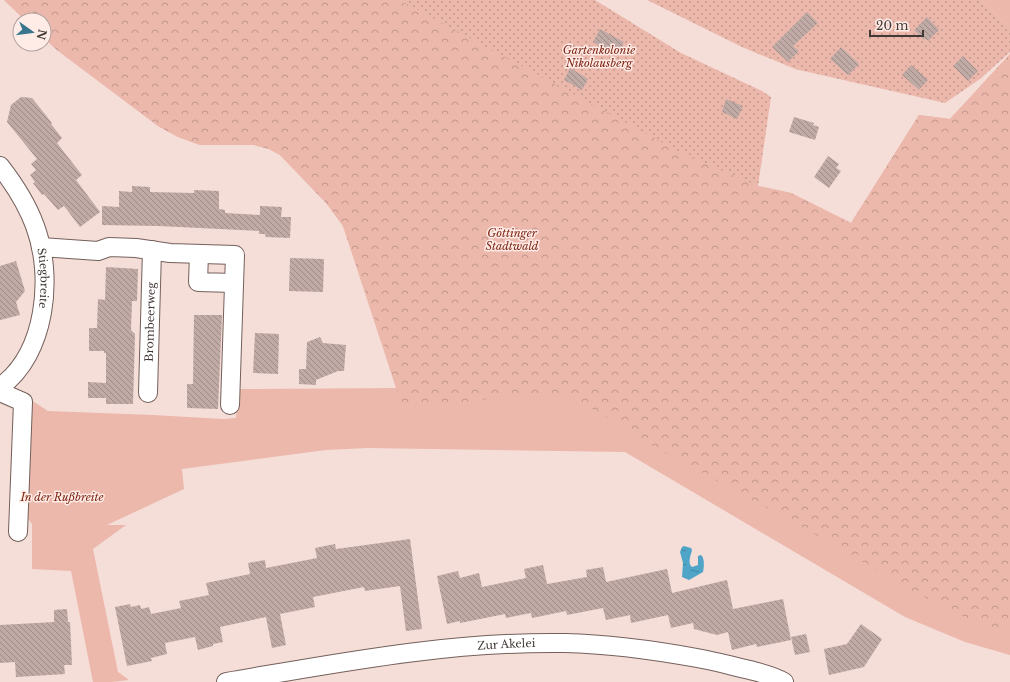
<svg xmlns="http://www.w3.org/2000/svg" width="1010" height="682" viewBox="0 0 1010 682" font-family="'Libre Baskerville',serif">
<defs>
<pattern id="forest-crowns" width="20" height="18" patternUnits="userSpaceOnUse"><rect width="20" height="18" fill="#ecb8ac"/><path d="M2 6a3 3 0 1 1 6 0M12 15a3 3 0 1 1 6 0" fill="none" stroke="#c1978d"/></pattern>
<pattern id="garden-dots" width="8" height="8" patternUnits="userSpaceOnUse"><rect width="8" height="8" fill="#ecb8ac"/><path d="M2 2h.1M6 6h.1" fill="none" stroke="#c1978d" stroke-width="1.8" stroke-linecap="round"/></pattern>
<pattern id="water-ripples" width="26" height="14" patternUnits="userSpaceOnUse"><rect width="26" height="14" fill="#4ea5c7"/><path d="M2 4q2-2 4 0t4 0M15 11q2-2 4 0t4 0" fill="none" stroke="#4287a2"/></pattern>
<pattern id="building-back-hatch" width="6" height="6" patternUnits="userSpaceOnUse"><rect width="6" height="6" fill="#c0aaa5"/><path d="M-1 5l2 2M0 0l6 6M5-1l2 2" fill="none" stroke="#9e8b87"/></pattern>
</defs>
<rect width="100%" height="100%" fill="#f5ddd8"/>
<path fill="#ecb8ac" d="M 4,0 L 400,0 L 758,186 L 791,193 L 851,223 L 919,115 L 950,119 L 1010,54 L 1010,655 L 965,642 L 905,617 L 625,452 L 368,448 L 326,450 L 182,469 L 184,489 L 107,525 L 126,525 L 93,549 L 118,672 L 129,680 L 111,682 L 93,682 L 71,571 L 32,569 L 32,524 L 24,513 L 28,398 L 48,411 L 153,415 L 224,419 L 236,418 L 237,389 L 396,388 L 343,226 L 327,204 L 280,155 L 269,149 L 254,145 L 200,145 L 178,137 L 158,126 L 57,50 L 44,38 L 44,20 L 25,20 Z
M 981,0 L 1010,0 L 1010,27 Z"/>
<path fill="url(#forest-crowns)" d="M 4,0 L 400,0 L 682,153 L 758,186 L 791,193 L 851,223 L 919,115 L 950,119 L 1010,54 L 1010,634 L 966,618 L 912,591 L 811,532 L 640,439 L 598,412 L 574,400 L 531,394 L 403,409 L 383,344 L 343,226 L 327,204 L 280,155 L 269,149 L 254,145 L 200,145 L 178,137 L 158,126 L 57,50 L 44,38 L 44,20 L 25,20 Z"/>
<path fill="url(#garden-dots)" d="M 400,0 L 595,0 L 681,53 L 762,91 L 771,97 L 758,186 L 682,153 Z
M 647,0 L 981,0 L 1010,27 L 1010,52 L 980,79 L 945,103 L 795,69 L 742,47 Z"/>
<path fill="url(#water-ripples)" d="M 684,546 L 691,548 L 692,550 C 691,555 687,563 692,567 L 698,565 L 698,556 L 701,555 C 705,558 704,568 703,572 L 689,580 L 682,577 L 683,563 L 680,552 L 682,547 Z"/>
<path fill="url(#building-back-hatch)" d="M 807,12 L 818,23 L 793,46 L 799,51 L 788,62 L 772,47 Z
M 927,17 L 939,30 L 928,41 L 925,38 L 924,40 L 914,30 Z
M 600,29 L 624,42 L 617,55 L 593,42 Z
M 841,47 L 859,64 L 848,75 L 830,59 Z
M 963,56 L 978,71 L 968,81 L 953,66 Z
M 911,65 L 928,80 L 919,90 L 902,75 Z
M 570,68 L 588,79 L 582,90 L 564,80 Z
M 21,97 L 32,98 L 52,123 L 51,124 L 62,138 L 57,143 L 82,175 L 76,180 L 100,212 L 80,227 L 64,206 L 58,210 L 44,194 L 42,195 L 33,183 L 35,182 L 30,175 L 36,170 L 31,164 L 37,159 L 7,122 L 11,105 Z
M 726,99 L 743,106 L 737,119 L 722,112 Z
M 794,117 L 814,123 L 813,125 L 819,127 L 815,140 L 789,132 Z
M 828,156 L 839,164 L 836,168 L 841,171 L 829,188 L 814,177 Z
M 132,186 L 150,187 L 150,192 L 194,193 L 194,190 L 219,191 L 219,209 L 225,210 L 225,213 L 260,215 L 260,206 L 282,207 L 281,217 L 291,217 L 290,238 L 266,237 L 265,234 L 259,234 L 259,231 L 158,226 L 102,225 L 102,206 L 119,207 L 119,191 L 132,192 Z
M 290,258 L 324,259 L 323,292 L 289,291 Z
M 16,261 L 25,291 L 16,302 L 20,315 L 0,320 L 0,266 Z
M 106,267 L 138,269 L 137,301 L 132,301 L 131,330 L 135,334 L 133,404 L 106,404 L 106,398 L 88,398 L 88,382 L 106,383 L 106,353 L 104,353 L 104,351 L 89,351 L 89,328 L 97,328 L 98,299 L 105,300 Z
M 194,315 L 222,315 L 218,409 L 187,408 L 187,384 L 193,384 Z
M 255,333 L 279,334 L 278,374 L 253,373 Z
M 320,337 L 323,343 L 346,345 L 344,371 L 338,371 L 316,380 L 316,385 L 299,384 L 299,369 L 306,369 L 307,342 Z
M 410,539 L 422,629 L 406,631 L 400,586 L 365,591 L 364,587 L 313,597 L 315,607 L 280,614 L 286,645 L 272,648 L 266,617 L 220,627 L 223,642 L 213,644 L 213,646 L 198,650 L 195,637 L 165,643 L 167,654 L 151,658 L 152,661 L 127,666 L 115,607 L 130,604 L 131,607 L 140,605 L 141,609 L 149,607 L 151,614 L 181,608 L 179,601 L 209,595 L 206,583 L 250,574 L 248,563 L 265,560 L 266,568 L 317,558 L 315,548 L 335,544 L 336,549 Z
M 543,565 L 547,584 L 587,577 L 586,570 L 603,567 L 606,582 L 667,569 L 672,593 L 727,580 L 733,609 L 783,599 L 791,640 L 757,647 L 756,644 L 732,650 L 728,632 L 717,635 L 694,629 L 693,623 L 671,628 L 668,615 L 631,623 L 630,615 L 606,620 L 603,608 L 567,615 L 566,611 L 532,618 L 531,613 L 506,618 L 505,614 L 460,623 L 460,621 L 447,624 L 437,576 L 458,571 L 460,578 L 479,573 L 482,587 L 526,578 L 524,569 Z
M 67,609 L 68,622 L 70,622 L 72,665 L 64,665 L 65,674 L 16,677 L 15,662 L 0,663 L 0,625 L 54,622 L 54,610 Z
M 861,624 L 882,639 L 864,667 L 829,675 L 824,649 L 847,644 Z
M 806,634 L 810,652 L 795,655 L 791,637 Z"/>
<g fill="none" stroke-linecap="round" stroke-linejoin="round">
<g stroke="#74605b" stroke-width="20">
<g id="street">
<path id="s1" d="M 0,166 C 14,184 27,204 35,226 C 54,277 46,354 0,387"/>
<path d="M 41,247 L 98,251 L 109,247 L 136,248 L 170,253 L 235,255 L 230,405"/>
<path d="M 199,254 L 198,282 L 234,283"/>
<path d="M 0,392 L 23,402 L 18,532"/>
<path id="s2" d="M 148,393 L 152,250"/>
<path id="s3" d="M 226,682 C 338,663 451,641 565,643 C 610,644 653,650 697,658 C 715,661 732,666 750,670 C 761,673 774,676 784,682"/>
</g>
</g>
<use href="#street" stroke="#fff" stroke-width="18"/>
</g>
<g text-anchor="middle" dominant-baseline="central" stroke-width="3" stroke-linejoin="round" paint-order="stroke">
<g font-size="11" font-style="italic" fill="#7d2412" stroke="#ffece7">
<text x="599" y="50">Gartenkolonie<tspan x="599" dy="13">Nikolausberg</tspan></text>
<text x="512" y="233">Göttinger<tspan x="512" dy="13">Stadtwald</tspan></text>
<text x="62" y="497">In der Rußbreite</text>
</g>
<g font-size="11" fill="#423937" stroke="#ffece7">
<text stroke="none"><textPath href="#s1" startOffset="123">Stiegbreite</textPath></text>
<text stroke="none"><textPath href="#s2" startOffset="71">Brombeerweg</textPath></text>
<text stroke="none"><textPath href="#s3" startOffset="283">Zur Akelei</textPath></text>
</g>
</g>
<g transform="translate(32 32) rotate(104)"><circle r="19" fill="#ffece7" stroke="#b3a4a1"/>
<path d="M0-3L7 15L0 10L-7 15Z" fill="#39758c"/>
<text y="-6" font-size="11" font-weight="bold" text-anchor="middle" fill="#423937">N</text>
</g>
<path d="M870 30v6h53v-6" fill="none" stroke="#423937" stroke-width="2"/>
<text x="876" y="30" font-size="12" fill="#423937" stroke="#ffece7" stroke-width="3" paint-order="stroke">20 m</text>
</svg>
